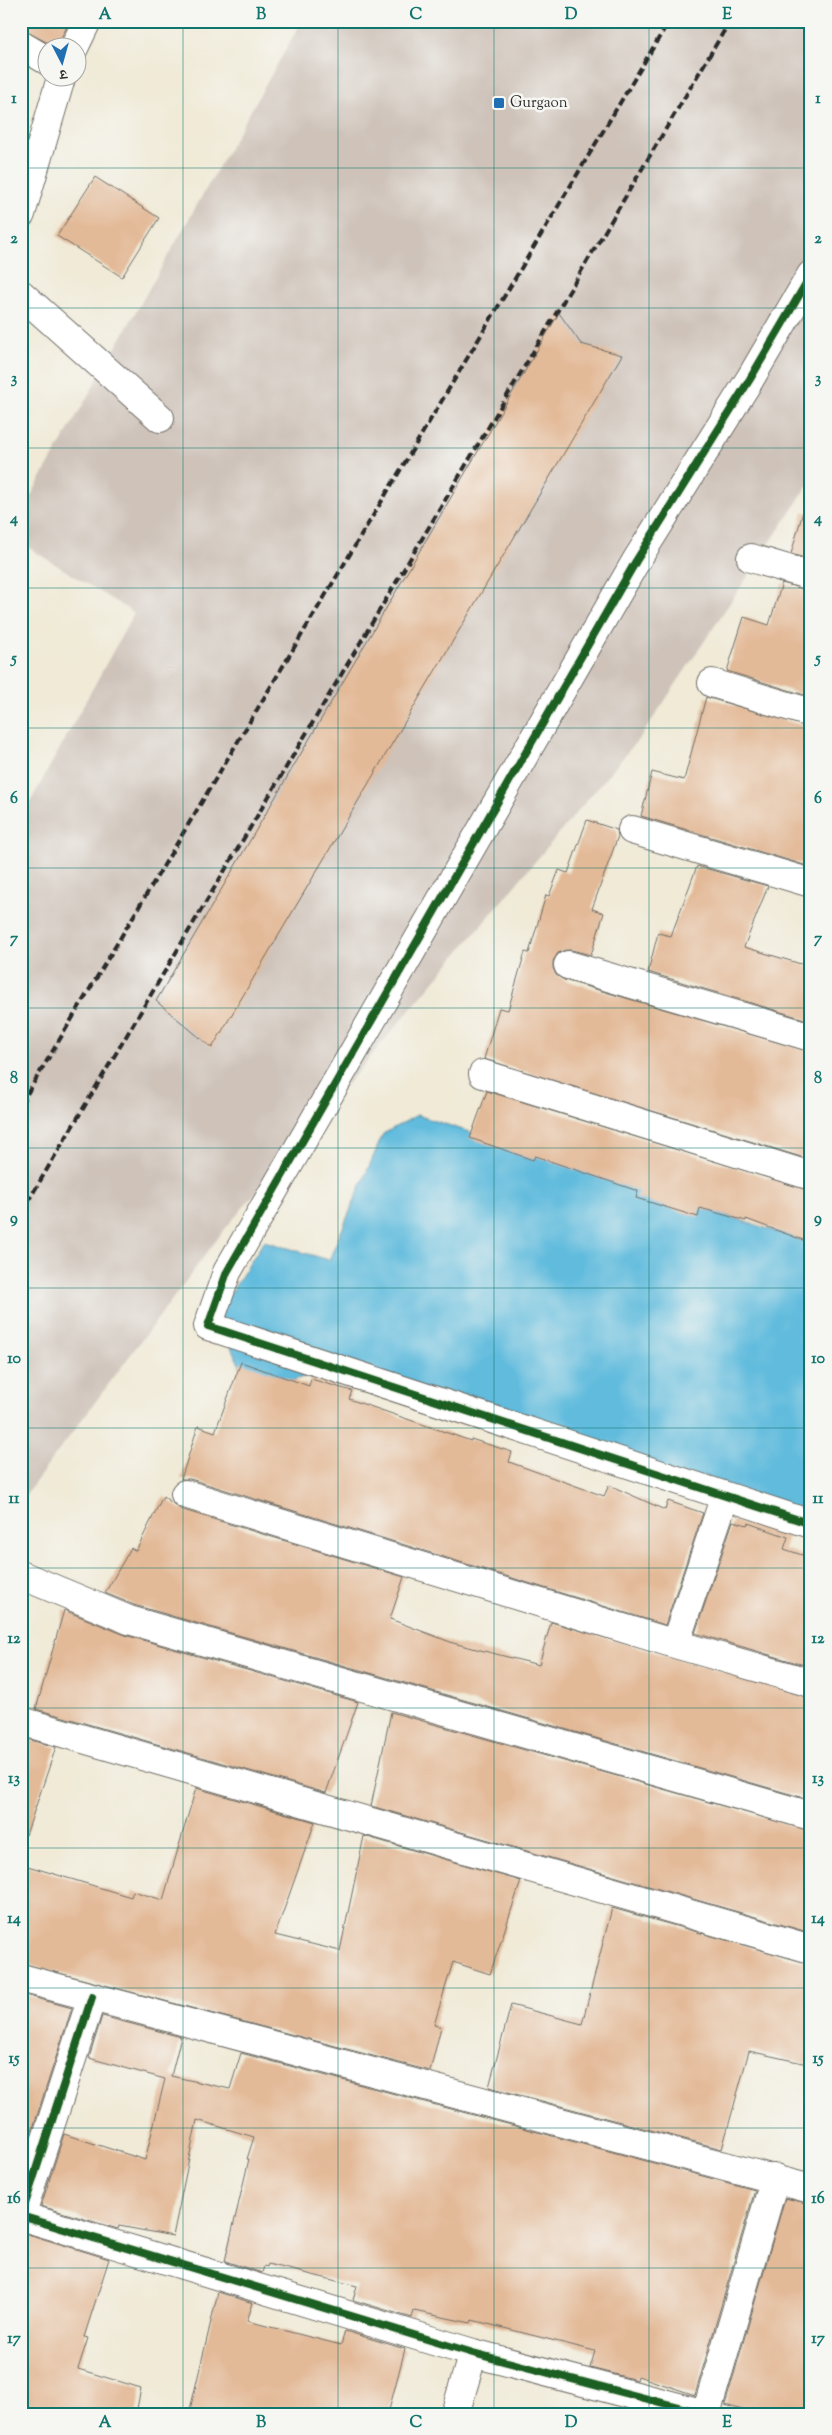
<svg xmlns="http://www.w3.org/2000/svg" width="832" height="2435" viewBox="0 0 832 2435" font-family="'Sorts Mill Goudy','Noto Serif Devanagari',serif">
<rect width="100%" height="100%" fill="#f6f6f2"/>
<filter id="ink" filterUnits="userSpaceOnUse"><feTurbulence type="fractalNoise" baseFrequency=".02" numOctaves="2"/><feDisplacementMap in="SourceGraphic" scale="10" xChannelSelector="R" yChannelSelector="G"/><feConvolveMatrix kernelMatrix="1 2 1 2 8 2 1 2 1" color-interpolation-filters="sRGB"/></filter>
<filter id="wash" filterUnits="userSpaceOnUse"><feTurbulence type="fractalNoise" baseFrequency=".0096" numOctaves="4" result="noise"/><feDisplacementMap in="SourceGraphic" scale="20" xChannelSelector="R" yChannelSelector="G"/><feGaussianBlur stdDeviation="1.12" result="paint"/><feColorMatrix in="noise" values="0 0 0 0 0 0 0 0 0 0 0 0 0 0 0 0 0 1.4 0 .05"/><feComposite in="paint" operator="in"/></filter>
<g filter="url(#wash)">
<rect width="100%" height="100%" fill="#f0ead7"/>
<path fill="#cec2b9" d="M 302,21 L 811,21 L 811,481 L 642,735 L 224,1230 L 21,1501 L 21,819 L 134,613 L 21,543 L 21,513 Z"/>
<path fill="#60bbdd" stroke="#467384" d="M 417,1115 L 811,1243 L 811,1526 L 311,1374 L 254,1395 L 216,1316 L 264,1241 L 329,1260 L 383,1134 Z"/>
<g id="blocks">
<path fill="#e3ba98" d="M 21,21 L 70,21 L 56,47 L 21,29 Z
M 95,177 L 159,218 L 122,277 L 57,236 Z
M 559,313 L 581,344 L 622,355 L 212,1048 L 156,1001 Z
M 803,512 L 811,513 L 811,560 L 791,554 Z
M 782,583 L 811,591 L 811,697 L 727,671 L 744,617 L 769,625 Z
M 706,697 L 811,728 L 811,867 L 641,816 L 652,772 L 684,780 Z
M 587,820 L 617,830 L 618,836 L 592,909 L 604,913 L 591,955 L 572,950 L 565,950 L 558,953 L 553,961 L 553,968 L 556,975 L 564,980 L 811,1052 L 811,1160 L 484,1059 L 499,1008 L 508,1010 L 525,952 L 529,953 L 546,895 L 549,896 L 559,870 L 568,873 Z
M 697,866 L 768,886 L 744,947 L 811,967 L 811,1021 L 648,972 L 658,933 L 671,936 Z
M 487,1091 L 811,1191 L 811,1243 L 746,1219 L 746,1221 L 700,1208 L 698,1217 L 636,1198 L 638,1191 L 535,1156 L 533,1160 L 470,1138 Z
M 241,1362 L 309,1386 L 311,1379 L 352,1391 L 349,1399 L 471,1441 L 471,1439 L 512,1452 L 509,1462 L 604,1496 L 609,1485 L 665,1510 L 668,1501 L 703,1513 L 665,1625 L 190,1479 L 181,1479 L 198,1426 L 215,1432 Z
M 163,1496 L 180,1509 L 404,1577 L 390,1619 L 453,1643 L 539,1665 L 551,1622 L 811,1698 L 811,1800 L 134,1605 L 105,1593 L 131,1548 L 136,1551 Z
M 733,1521 L 747,1525 L 748,1523 L 788,1537 L 784,1549 L 811,1558 L 811,1667 L 695,1633 Z
M 64,1610 L 125,1635 L 358,1702 L 326,1793 L 36,1709 Z
M 391,1712 L 811,1831 L 811,1933 L 371,1806 Z
M 27,1739 L 56,1747 L 26,1835 L 21,1834 L 21,1761 Z
M 196,1788 L 315,1822 L 275,1935 L 340,1951 L 364,1836 L 521,1881 L 490,1974 L 453,1962 L 434,2025 L 441,2027 L 430,2071 L 21,1963 L 21,1864 L 131,1897 L 133,1891 L 163,1900 Z
M 612,1908 L 811,1964 L 811,2047 L 807,2064 L 749,2051 L 722,2149 L 489,2087 L 511,2005 L 582,2024 Z
M 21,1994 L 72,2008 L 21,2165 Z
M 102,2016 L 181,2037 L 171,2076 L 230,2089 L 241,2053 L 755,2190 L 695,2395 L 638,2376 L 637,2380 L 590,2368 L 595,2351 L 472,2320 L 471,2323 L 414,2311 L 412,2318 L 353,2300 L 357,2286 L 268,2264 L 267,2267 L 264,2266 L 262,2273 L 225,2261 L 249,2159 L 247,2159 L 254,2137 L 197,2120 L 173,2236 L 119,2226 L 118,2229 L 41,2206 L 64,2134 L 145,2160 L 165,2079 L 89,2058 Z
M 785,2198 L 811,2204 L 811,2414 L 756,2414 L 725,2405 Z
M 21,2232 L 109,2259 L 84,2337 L 88,2338 L 78,2369 L 141,2388 L 136,2414 L 37,2414 L 21,2409 Z
M 218,2292 L 253,2303 L 247,2321 L 341,2345 L 345,2331 L 405,2349 L 388,2414 L 189,2414 Z"/>
</g>
</g>
<g filter="url(#ink)">
<use href="#blocks" fill-opacity="0" stroke="#706e67" stroke-width="1"/>
<g fill="none" stroke-linecap="round" stroke-linejoin="round">
<g stroke="#706e67" stroke-width="30">
<path id="minor" d="M 21,45 L 48,61
M 74,48 L 87,21
M 21,214 L 61,78
M 811,275 L 750,379 L 636,561 L 227,1272 L 208,1326 L 811,1524
M 21,294 L 160,418
M 751,558 L 811,576
M 712,683 L 811,713
M 632,830 L 811,883
M 568,965 L 811,1037
M 483,1074 L 811,1176
M 185,1494 L 675,1644 L 811,1683
M 21,1575 L 129,1620 L 811,1816
M 675,1644 L 725,1496
M 21,1721 L 811,1949
M 21,1978 L 811,2189
M 92,1997 L 21,2216 L 473,2353 L 705,2414
M 455,2414 L 473,2353
M 706,2414 L 775,2178"/>
</g>
<use href="#minor" stroke="#fff" stroke-width="28"/>
<path stroke="#2b2b2b" stroke-width="4" stroke-dasharray="8 4" stroke-linecap="butt" d="M 21,1104 L 669,21
M 21,1213 L 730,21"/>
<g stroke="#f6f6f2" stroke-width="11">
<path id="cycleway" d="M 811,275 L 750,379 L 636,561 L 227,1272 L 208,1326 L 811,1524
M 92,1997 L 21,2216 L 473,2353 L 705,2414"/>
</g>
<use href="#cycleway" stroke="#1b5e20" stroke-width="8"/>
</g>
</g>
<path fill="none" stroke="#0f766e" stroke-width="1" stroke-opacity="0.55" d="M 183,21 L 183,2414M 338,21 L 338,2414M 494,21 L 494,2414M 649,21 L 649,2414M 21,168 L 811,168M 21,308 L 811,308M 21,448 L 811,448M 21,588 L 811,588M 21,728 L 811,728M 21,868 L 811,868M 21,1008 L 811,1008M 21,1148 L 811,1148M 21,1288 L 811,1288M 21,1428 L 811,1428M 21,1568 L 811,1568M 21,1708 L 811,1708M 21,1848 L 811,1848M 21,1988 L 811,1988M 21,2128 L 811,2128M 21,2268 L 811,2268"/>
<rect fill="#1f6fb2" stroke="#f6f6f2" stroke-width="2" x="493" y="97" width="12" height="12" rx="2.5"/>
<g text-anchor="middle" dominant-baseline="central" stroke-width="5" stroke-linejoin="round" paint-order="stroke">
<g font-size="15" fill="#2b2b2b" stroke="#f6f6f2" text-anchor="start">
<text x="510" y="103">Gurgaon</text>
</g>
</g>
<rect width="832" height="2435" fill="none" stroke="#f6f6f2" stroke-width="55"/>
<g transform="translate(62 62) rotate(174)"><circle r="24" fill="#f6f6f2" stroke="#a5a5a2"/>
<path d="M0-4L9 19L0 12L-9 19Z" fill="#1f6fb2"/>
<text y="-8" font-size="14" font-weight="bold" text-anchor="middle" fill="#2b2b2b">उ</text>
</g>
<rect x="28" y="28" width="776" height="2380" fill="none" stroke="#0f766e" stroke-width="2"/>
<g font-size="16" text-anchor="middle" font-weight="bold" fill="#0f766e">
<text x="105" y="19">A</text>
<text x="261" y="19">B</text>
<text x="416" y="19">C</text>
<text x="571" y="19">D</text>
<text x="727" y="19">E</text>
<text x="14" y="103">1</text>
<text x="818" y="103">1</text>
<text x="14" y="243">2</text>
<text x="818" y="243">2</text>
<text x="14" y="383">3</text>
<text x="818" y="383">3</text>
<text x="14" y="523">4</text>
<text x="818" y="523">4</text>
<text x="14" y="663">5</text>
<text x="818" y="663">5</text>
<text x="14" y="803">6</text>
<text x="818" y="803">6</text>
<text x="14" y="943">7</text>
<text x="818" y="943">7</text>
<text x="14" y="1083">8</text>
<text x="818" y="1083">8</text>
<text x="14" y="1223">9</text>
<text x="818" y="1223">9</text>
<text x="14" y="1363">10</text>
<text x="818" y="1363">10</text>
<text x="14" y="1503">11</text>
<text x="818" y="1503">11</text>
<text x="14" y="1643">12</text>
<text x="818" y="1643">12</text>
<text x="14" y="1783">13</text>
<text x="818" y="1783">13</text>
<text x="14" y="1923">14</text>
<text x="818" y="1923">14</text>
<text x="14" y="2063">15</text>
<text x="818" y="2063">15</text>
<text x="14" y="2203">16</text>
<text x="818" y="2203">16</text>
<text x="14" y="2343">17</text>
<text x="818" y="2343">17</text>
<text x="105" y="2427">A</text>
<text x="261" y="2427">B</text>
<text x="416" y="2427">C</text>
<text x="571" y="2427">D</text>
<text x="727" y="2427">E</text>
</g>
</svg>
